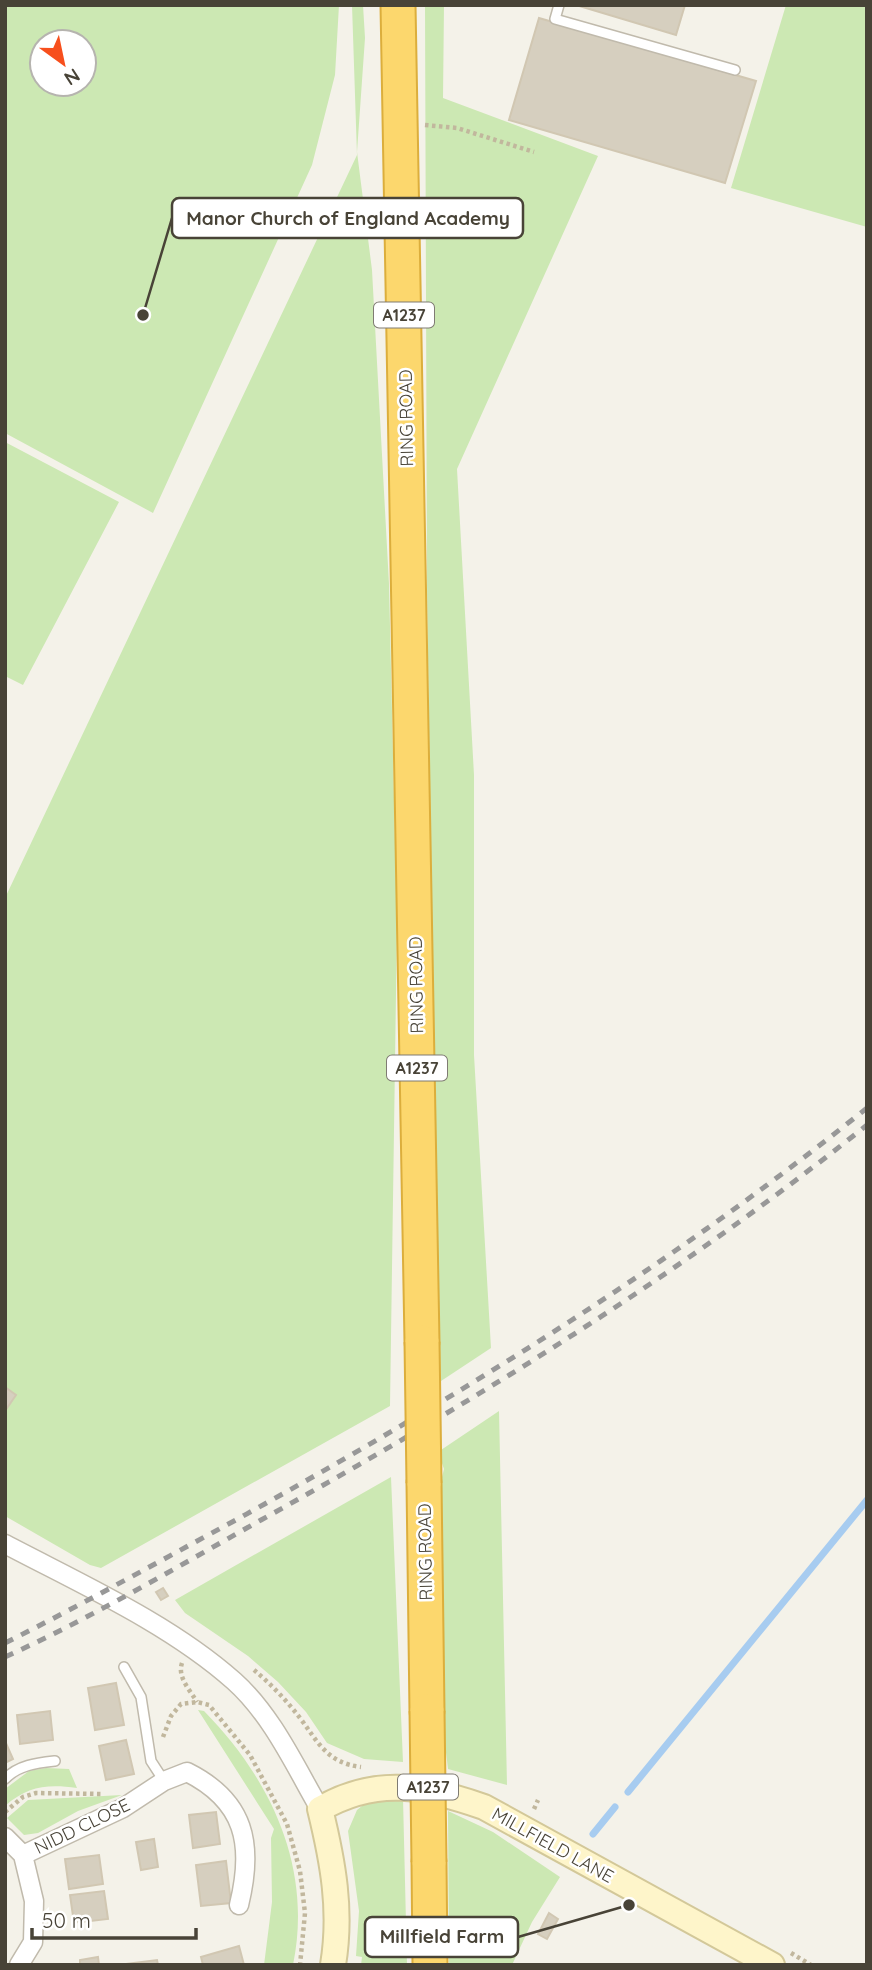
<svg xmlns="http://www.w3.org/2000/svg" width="872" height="1970" viewBox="0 0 872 1970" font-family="Quicksand,sans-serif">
<rect width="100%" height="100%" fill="#f4f2e9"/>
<path fill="#cce8b3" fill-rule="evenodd" d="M 5,5 L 339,5 L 335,75 L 312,165 L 153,513 L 5,433 ZM 42,42 L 84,42 L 84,84 L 42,84 Z
M 352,5 L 363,5 L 365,38 L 357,152 L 372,270 L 389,584 L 397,925 L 390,1406 L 101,1568 L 90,1565 L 5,1516 L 5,1411 L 16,1395 L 5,1387 L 5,898 L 357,155 Z
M 425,5 L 444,5 L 443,98 L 598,156 L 457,469 L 474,775 L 474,1055 L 491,1348 L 438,1383 L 427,585 Z
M 786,5 L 867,5 L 867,227 L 731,188 Z
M 5,442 L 119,502 L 23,685 L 5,676 Z
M 499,1411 L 507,1785 L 448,1769 L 441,1711 L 440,1485 L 444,1469 L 438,1452 Z
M 391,1477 L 403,1762 L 364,1759 L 327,1743 L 306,1712 L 278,1682 L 248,1656 L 185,1613 L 175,1600 Z
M 198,1710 L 204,1711 C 271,1779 313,1868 293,1965 L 264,1965 L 272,1902 L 271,1838 L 274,1829 Z
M 46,1768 L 69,1769 L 77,1788 C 47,1784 28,1786 5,1806 L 5,1789 L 29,1771 Z
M 122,1795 L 78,1811 L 38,1833 L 24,1835 L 7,1818 L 28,1800 Z
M 403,1798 L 407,1965 L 361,1965 L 362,1957 L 356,1956 L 359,1911 L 348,1831 L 357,1810 L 368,1801 Z
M 448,1811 L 493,1832 L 560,1877 L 532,1922 L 512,1965 L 449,1965 Z"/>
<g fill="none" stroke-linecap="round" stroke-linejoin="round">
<path stroke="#a7ccf0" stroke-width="7" d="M 628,1792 L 867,1500
M 593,1834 L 615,1807"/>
</g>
<path fill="#d6cfbf" stroke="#d1c7b2" stroke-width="2" d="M 576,5 L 685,5 L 676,35 Z
M 539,18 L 756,81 L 725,183 L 509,120 Z
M 5,1387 L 16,1395 L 5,1411 Z
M 163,1588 L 168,1596 L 161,1600 L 156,1592 Z
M 116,1683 L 124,1725 L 95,1730 L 88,1688 Z
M 50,1711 L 53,1740 L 20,1744 L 17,1715 Z
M 126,1740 L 134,1774 L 106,1780 L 99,1746 Z
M 5,1741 L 13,1759 L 5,1763 Z
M 216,1812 L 220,1844 L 193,1848 L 189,1815 Z
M 154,1839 L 158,1867 L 141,1870 L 136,1842 Z
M 99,1855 L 103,1884 L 69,1889 L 65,1859 Z
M 226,1861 L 231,1903 L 201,1906 L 196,1865 Z
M 104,1891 L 108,1919 L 74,1923 L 70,1895 Z
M 549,1913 L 558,1919 L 547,1939 L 538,1934 Z
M 239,1946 L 244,1965 L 203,1965 L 201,1957 Z
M 98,1957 L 99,1965 L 80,1965 L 80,1960 Z
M 157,1960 L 158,1965 L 121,1965 L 126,1964 Z"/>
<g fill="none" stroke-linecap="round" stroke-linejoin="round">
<g stroke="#c0baac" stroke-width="12">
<path id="lane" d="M 559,5 L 555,19 L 735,70
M 124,1667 L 141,1697 L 151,1761 L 164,1781
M 5,1779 C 18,1765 37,1763 55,1761"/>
</g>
<g stroke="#c0baac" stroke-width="21">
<path id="street" d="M 5,1544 C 81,1584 170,1624 234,1681 C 272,1715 295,1766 320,1809
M 5,1837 L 23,1855 L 34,1901 L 33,1942 L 19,1965
M 23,1855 L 123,1808 L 164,1781 L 187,1772 C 245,1801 254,1844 239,1905"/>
</g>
<g stroke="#d3c899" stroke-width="28">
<path id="secondary" d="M 333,1965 C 342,1911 333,1862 320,1809 C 377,1776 424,1786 484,1807 L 772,1965"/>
</g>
<g stroke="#dcae3c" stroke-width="37">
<path id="highway" d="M 398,5 L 422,1342
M 424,1483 L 427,1711
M 429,1862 L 430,1965"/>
</g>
<path stroke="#c1b79d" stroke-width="4.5" stroke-dasharray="3.5 3.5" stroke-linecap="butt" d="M 425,125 L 457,128 L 534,152
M 182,1663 C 177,1677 190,1690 197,1702
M 254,1670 C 270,1683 287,1701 300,1718 C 318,1742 327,1763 361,1767
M 163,1737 L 171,1716 L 181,1704 L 197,1702 L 209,1705 L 250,1755 L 287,1824 L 300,1871 L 305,1913 L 300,1965
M 534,1809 L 538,1800
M 5,1812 L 23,1797 L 36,1793 L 103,1794
M 791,1953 L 811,1965"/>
<use href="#lane" stroke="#fff" stroke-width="9"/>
<use href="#street" stroke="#fff" stroke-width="18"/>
<use href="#secondary" stroke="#fef5ca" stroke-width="24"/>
<use href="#highway" stroke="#fcd76d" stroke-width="33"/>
<path stroke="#989898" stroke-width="5" stroke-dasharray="9 9" stroke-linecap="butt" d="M 5,1643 C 83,1604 158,1562 234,1521 C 455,1399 670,1266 867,1108
M 5,1657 C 93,1617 177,1567 261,1520 C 472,1403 678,1276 867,1125"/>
<g stroke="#dcae3c" stroke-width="37" stroke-linecap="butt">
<path id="highway-bridge" d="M 422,1342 L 424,1483
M 427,1711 L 429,1862"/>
</g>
<use href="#highway-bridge" stroke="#fcd76d" stroke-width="33"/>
</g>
<g text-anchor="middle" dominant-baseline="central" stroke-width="5" stroke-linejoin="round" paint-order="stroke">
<g fill="#fff" stroke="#7f7b73" stroke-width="2">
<rect x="374" y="302.5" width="60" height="25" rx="5"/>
<rect x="387" y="1055.5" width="60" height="25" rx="5"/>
<rect x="398" y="1774.5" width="60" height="25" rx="5"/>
</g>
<g font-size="16" font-weight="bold" fill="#484337">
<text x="404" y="315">A1237</text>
<text x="417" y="1068">A1237</text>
<text x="428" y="1787">A1237</text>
</g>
<g font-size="18" fill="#484337" stroke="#fff">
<text transform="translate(406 418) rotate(-91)">RING ROAD</text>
<text transform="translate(416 985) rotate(-91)">RING ROAD</text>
<text transform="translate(425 1552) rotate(-91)">RING ROAD</text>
<text transform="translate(82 1826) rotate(-26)">NIDD CLOSE</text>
<text transform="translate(553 1845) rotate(29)">MILLFIELD LANE</text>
</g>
</g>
<path fill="none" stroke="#484337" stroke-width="2.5" d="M143 315L172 218M629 1905L518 1937"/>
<g fill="#484337" stroke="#fff" stroke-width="2.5">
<circle cx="143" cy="315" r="7"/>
<circle cx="629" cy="1905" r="7"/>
</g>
<g fill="#fff" stroke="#484337" stroke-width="2.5">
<rect x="172" y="198" width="351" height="40" rx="7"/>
<rect x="365" y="1917" width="153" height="40" rx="7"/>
</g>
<g font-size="19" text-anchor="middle" font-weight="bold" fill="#484337">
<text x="348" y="225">Manor Church of England Academy</text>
<text x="442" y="1943">Millfield Farm</text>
</g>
<rect width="872" height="1970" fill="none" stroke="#484337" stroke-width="14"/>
<g transform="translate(63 63) rotate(147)"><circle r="33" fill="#ffffff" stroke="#b6b4af" stroke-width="2"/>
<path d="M0-5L12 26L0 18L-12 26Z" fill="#f74f1d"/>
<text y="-10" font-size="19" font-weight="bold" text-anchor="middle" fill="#484337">N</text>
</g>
<path d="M32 1928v10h164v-10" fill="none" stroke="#484337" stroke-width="3.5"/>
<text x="42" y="1928" font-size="21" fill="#484337" stroke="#ffffff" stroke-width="5" paint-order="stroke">50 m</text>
</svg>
